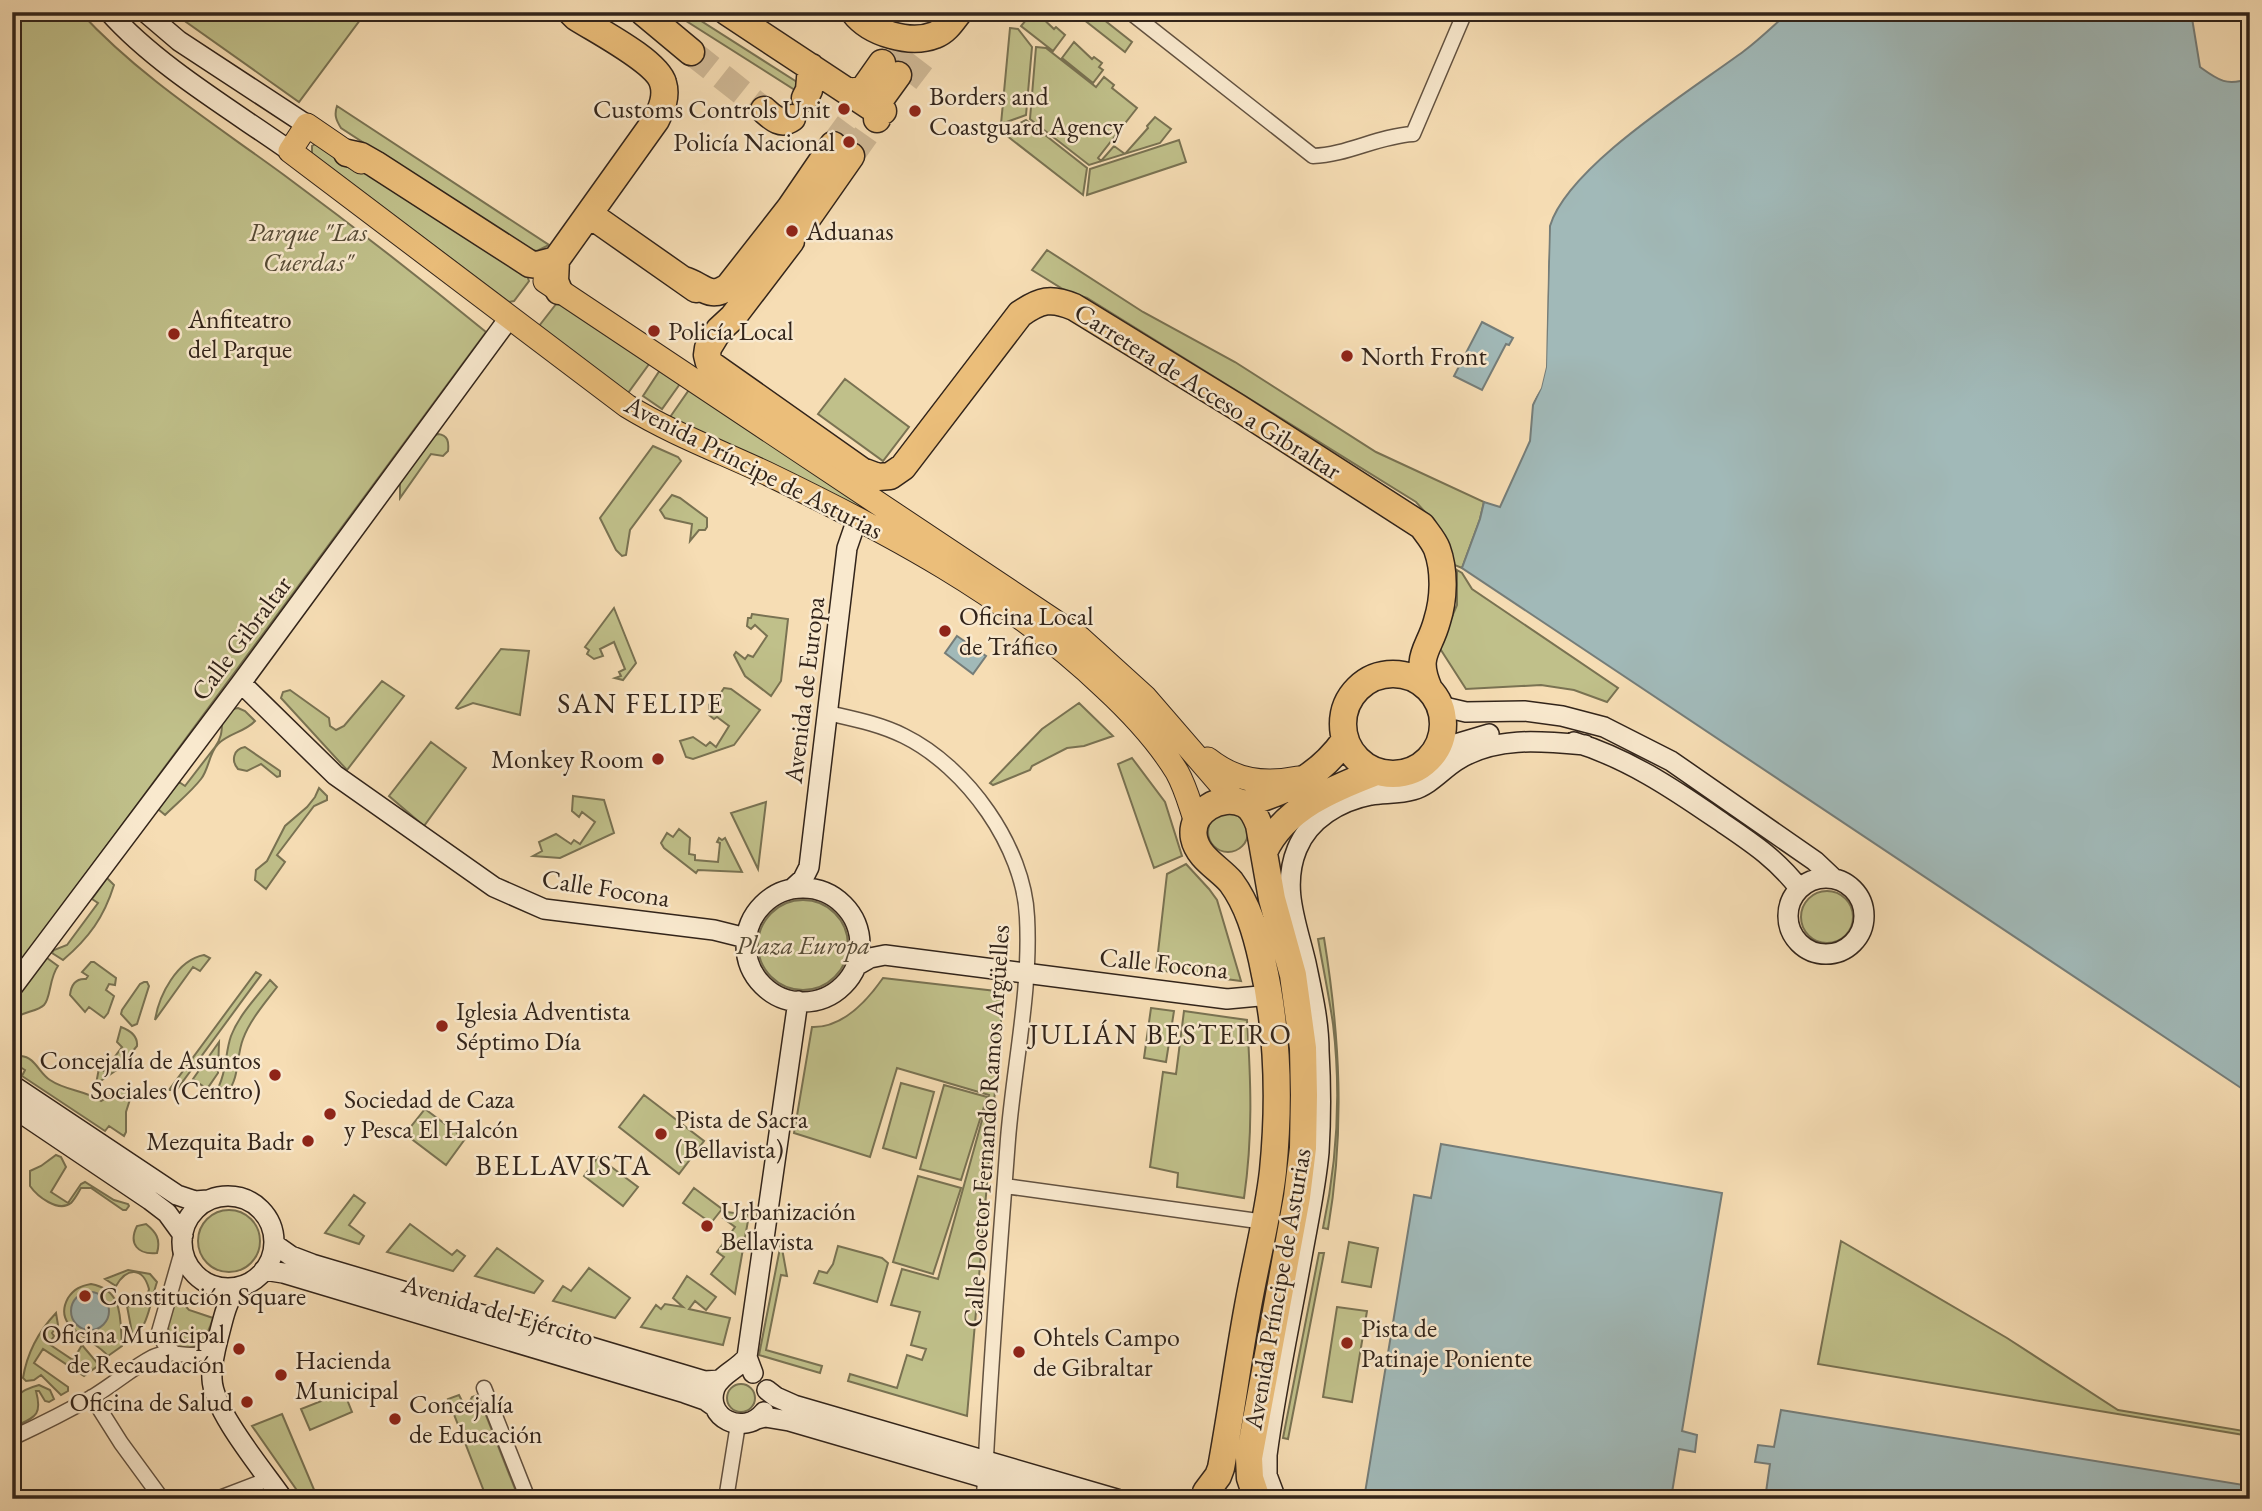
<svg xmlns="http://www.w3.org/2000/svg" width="2262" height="1511" viewBox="0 0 2262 1511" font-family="'EB Garamond',serif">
<rect width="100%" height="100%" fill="#f6ddb4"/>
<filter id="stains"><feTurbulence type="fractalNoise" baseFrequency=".00286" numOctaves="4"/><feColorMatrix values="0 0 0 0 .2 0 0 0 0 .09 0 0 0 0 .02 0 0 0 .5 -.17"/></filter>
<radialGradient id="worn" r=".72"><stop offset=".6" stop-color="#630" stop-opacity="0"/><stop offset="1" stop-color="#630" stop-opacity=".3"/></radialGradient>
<path fill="#c0c08a" stroke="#797252" stroke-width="2" d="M 12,12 L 80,12 C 140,77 213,123 284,175 C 353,226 420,278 486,332 L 12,974 Z
M 172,12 L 366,12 L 299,102 Z
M 672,12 L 687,12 L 797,82 L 798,92 Z
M 1074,12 L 1094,12 L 1132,42 L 1125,52 Z
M 1031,14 L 1036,17 L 1038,14 L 1054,29 L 1056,27 L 1065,35 L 1053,51 L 1021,26 Z
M 1010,28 L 1018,29 L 1032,47 L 1026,115 L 1001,124 Z
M 1074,42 L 1092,59 L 1094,57 L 1102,63 L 1099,67 L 1103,70 L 1093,83 L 1062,58 Z
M 1036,47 L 1046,48 L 1096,87 L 1104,77 L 1114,85 L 1112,88 L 1137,108 L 1098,158 L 1101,161 L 1114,146 L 1125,154 L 1148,128 L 1147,126 L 1155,117 L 1171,129 L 1160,143 L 1089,165 L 1030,119 Z
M 337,106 L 549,245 L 537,251 L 527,249 L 341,128 C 336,120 334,115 337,106 Z
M 1026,120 L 1087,168 L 1083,195 L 1002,132 Z
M 1179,140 L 1186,162 L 1087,195 L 1090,169 Z
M 317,143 L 320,143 L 527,276 L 529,281 L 514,301 L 509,302 L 312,154 L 312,146 Z
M 1047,250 L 1143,312 L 1235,362 L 1376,452 L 1484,502 L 1480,519 L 1462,568 L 1452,564 L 1435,523 L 1416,502 L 1087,298 L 1066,291 L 1032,270 Z
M 560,299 L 652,360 L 628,393 L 539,326 Z
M 662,367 L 682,381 L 662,409 L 643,396 Z
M 845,379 L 909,427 L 883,461 L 818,414 Z
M 691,387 L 919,539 L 668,420 Z
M 438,434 C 448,435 449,442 448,451 L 443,456 L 431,454 L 400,498 L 400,483 L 433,436 Z
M 653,446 L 678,457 L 681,461 L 630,530 L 626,555 L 622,556 L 616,550 L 600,518 Z
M 672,495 L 680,498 L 707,518 L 707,527 L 705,530 L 699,530 L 690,541 L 692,524 L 665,518 L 660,510 Z
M 1457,570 L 1462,573 L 1472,589 L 1618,688 L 1607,702 L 1574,690 L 1541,685 L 1466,689 L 1439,647 L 1457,605 Z
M 614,608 L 636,663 L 623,680 L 615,678 L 621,676 L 619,672 L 625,669 L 614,642 L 600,649 L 603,656 L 594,659 L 587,654 L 589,650 L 585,647 Z
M 752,614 L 788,619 L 781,681 L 771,696 L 745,676 L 734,655 L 736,652 L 745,659 L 748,655 L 753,657 L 767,636 L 755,625 L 751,629 L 747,626 L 748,618 L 751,618 Z
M 501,649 L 529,651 L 520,715 L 473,703 L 458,709 L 456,708 Z
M 382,681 L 404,696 L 347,770 L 281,698 L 283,692 L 290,690 L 329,718 L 330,726 L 336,730 L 344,726 Z
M 724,688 L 731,689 L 760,710 L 734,745 L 693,759 L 686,757 L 680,741 L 693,737 L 706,746 L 710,742 L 716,747 L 729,726 L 717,717 L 714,719 L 709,715 L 709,705 L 712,706 Z
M 1079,703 L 1113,736 L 1084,746 L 1067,748 L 1032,766 L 1030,770 L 993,785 L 990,783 L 1042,729 Z
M 238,708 L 245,711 L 255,721 C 245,732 229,733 218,744 C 209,753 209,769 201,779 C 191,792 177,803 165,815 L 158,809 L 179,782 L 185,786 L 215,747 C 221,739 222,732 222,722 L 233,709 Z
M 431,742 L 466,768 L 424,826 L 389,796 Z
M 245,747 L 280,771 L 280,776 L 277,777 L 261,764 L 247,771 L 238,769 C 231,761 233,749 245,747 Z
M 1132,758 L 1165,802 L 1182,856 L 1154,868 L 1118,764 Z
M 319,788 L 327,796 L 327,800 L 314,806 L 277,855 L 285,862 L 266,889 L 255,880 L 256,870 L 267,861 L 285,826 L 307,807 L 315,797 Z
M 573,796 L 604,800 L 614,833 L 560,858 L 533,856 L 542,851 L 539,842 L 556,834 L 571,844 L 574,840 L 580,844 L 595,822 L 582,812 L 579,817 L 572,811 Z
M 766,802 L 758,869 L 731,813 Z
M1208 832a20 20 0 1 1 40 0a20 20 0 1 1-40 0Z
M 679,829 L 690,838 L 689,854 L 695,855 L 695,860 L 718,862 L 720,843 L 717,842 L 719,838 L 722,840 L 725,838 L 742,872 L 698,870 L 696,873 L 664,848 L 661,843 L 667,833 L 673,837 Z
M 1186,864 L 1209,889 L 1217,900 L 1241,981 L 1156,970 L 1167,874 Z
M 107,878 L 114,885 C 104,917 89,938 63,960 L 52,953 L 54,950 L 67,945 L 98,903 L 92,899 Z
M1801 917a26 26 0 1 1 52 0a26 26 0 1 1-52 0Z
M758 945a45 45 0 1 1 90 0a45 45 0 1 1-90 0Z
M 1324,938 C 1340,1037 1345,1130 1328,1229 L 1323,1228 C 1337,1162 1341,1091 1333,1024 C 1329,996 1323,967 1318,939 Z
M 204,955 L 210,958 L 200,971 L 193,967 L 155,1020 C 159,995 177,960 204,955 Z
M 47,958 L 58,966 C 49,978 51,998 44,1005 C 37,1012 23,1011 12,1020 L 12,1005 Z
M 91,962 L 94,962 L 116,978 L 115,985 L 109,984 L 106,990 L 114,996 L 108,1013 L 104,1018 L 89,1007 L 85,1012 L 70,995 C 71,986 75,978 86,979 L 88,976 L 82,972 Z
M 256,972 L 261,975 L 178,1088 L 175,1090 L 169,1090 Z
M 883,978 L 996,991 L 1003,998 L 967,1416 L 848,1381 L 850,1374 L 897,1388 L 907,1355 L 922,1360 L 926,1349 L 911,1345 L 920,1312 L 891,1305 L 902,1269 L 938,1279 L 989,1095 L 897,1068 L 870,1157 L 794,1133 L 812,1027 C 842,1028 867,1001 883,978 Z
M 270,980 L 277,987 C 265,1003 250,1020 243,1039 C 236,1057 240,1077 227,1093 L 219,1086 C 227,1069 225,1053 231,1036 C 239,1015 256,998 270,980 Z
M 144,982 L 147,982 L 149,986 L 137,1024 L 132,1026 L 121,1014 L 122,1010 L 140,984 Z
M 1151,1008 L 1174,1011 L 1166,1062 L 1144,1058 Z
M 1184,1011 L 1247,1020 C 1251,1082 1253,1136 1244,1198 L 1177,1187 L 1178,1173 L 1150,1167 L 1163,1072 L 1176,1074 Z
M 121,1027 C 129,1030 138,1036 137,1046 L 118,1069 L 96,1084 L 99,1068 L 104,1071 L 122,1047 L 117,1042 Z
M 219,1042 L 218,1073 L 207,1089 L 193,1079 Z
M 21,1056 C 35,1057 39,1073 50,1080 C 66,1091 85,1090 101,1101 L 118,1091 L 133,1090 L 126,1112 L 126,1132 L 124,1136 L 109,1126 L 105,1131 L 22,1076 L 25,1070 L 12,1062 Z
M 901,1083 L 934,1092 L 916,1158 L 883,1148 Z
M 944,1085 L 987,1097 L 961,1180 L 920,1169 Z
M 644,1095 L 704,1141 L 679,1174 L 619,1127 Z
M 425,1109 L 465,1139 L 446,1165 L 405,1134 Z
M 56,1155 L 61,1157 L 66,1167 L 51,1192 L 68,1203 L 81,1184 L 85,1182 L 114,1200 L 128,1204 L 129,1206 L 126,1210 L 123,1210 L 91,1188 L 81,1188 C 78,1193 75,1199 71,1203 C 58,1213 37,1196 30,1186 L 30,1171 L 41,1166 Z
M 598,1157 L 638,1187 L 623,1206 L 584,1176 Z
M 918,1176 L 961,1188 L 933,1274 L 893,1262 Z
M 694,1188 L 722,1209 L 711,1223 L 683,1203 Z
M 354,1195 L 365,1203 L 349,1225 L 364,1236 L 359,1244 L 325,1233 Z
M198 1241a31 31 0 1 1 62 0a31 31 0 1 1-62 0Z
M 727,1212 L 749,1215 L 735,1294 L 711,1274 L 724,1257 L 717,1252 L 735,1227 L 723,1218 Z
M 146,1224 C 156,1232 161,1239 157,1253 C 138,1255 128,1244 137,1226 Z
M 410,1224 L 452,1255 L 457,1250 L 465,1256 L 453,1271 L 387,1252 Z
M 1841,1241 L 2007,1338 L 2118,1410 L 2250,1432 L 2250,1436 L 1818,1364 Z
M 1349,1242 L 1378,1248 L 1371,1287 L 1342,1282 Z
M 781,1243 L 787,1276 L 781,1275 L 766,1350 L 822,1366 L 820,1373 L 759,1355 Z
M 838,1246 L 882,1258 L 888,1263 L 877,1302 L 814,1283 L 819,1271 L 827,1273 L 833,1264 Z
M 497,1248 L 543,1281 L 534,1293 L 475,1276 Z
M 1319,1253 L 1324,1253 L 1288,1439 L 1283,1438 Z
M 589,1268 L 630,1298 L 615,1318 L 553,1301 L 563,1286 L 571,1291 Z
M 128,1270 L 150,1274 L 157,1282 C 151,1299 148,1328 133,1338 L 127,1306 C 139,1307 147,1302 149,1289 C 143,1267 127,1267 116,1286 L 105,1279 Z
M 687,1276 L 716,1297 L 706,1310 L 695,1301 L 689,1309 L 730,1318 L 723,1345 L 641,1327 L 656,1305 L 661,1309 L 665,1304 L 683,1307 L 673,1298 Z
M 91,1284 C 124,1290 120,1319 122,1346 L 108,1356 C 94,1338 51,1329 68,1298 C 74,1289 80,1286 91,1284 Z
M 176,1296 L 189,1310 L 213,1318 C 207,1337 202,1350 180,1348 C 160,1334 170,1315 176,1296 Z
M 1337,1307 L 1367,1311 L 1352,1402 L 1323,1397 Z
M 56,1313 L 58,1325 L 52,1333 L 54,1336 L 49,1344 L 73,1360 L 82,1345 L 99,1365 L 84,1376 L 43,1349 L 34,1363 L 68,1387 L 68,1391 L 61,1395 L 41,1375 L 34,1380 L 26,1381 L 23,1378 C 27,1353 38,1332 56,1313 Z
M727 1398a14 14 0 1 1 28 0a14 14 0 1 1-28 0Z
M 39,1385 L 50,1390 L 54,1399 L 49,1402 L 45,1401 L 39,1391 L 36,1391 C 43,1417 34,1417 12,1428 L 12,1422 L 16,1417 C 14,1396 17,1391 39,1385 Z
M 344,1392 L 352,1412 L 310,1430 L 301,1409 Z
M 459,1395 L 463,1403 L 470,1401 L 472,1397 L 478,1395 L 519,1499 L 487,1499 L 448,1399 Z
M 282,1414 L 318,1499 L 303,1499 L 252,1426 Z"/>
<path fill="#a1b9b8" stroke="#757d79" stroke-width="2" d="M 1789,12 L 2191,12 L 2200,67 C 2218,80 2227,87 2250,78 L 2250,1094 L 1462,568 L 1480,519 L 1484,502 L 1500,507 L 1530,441 L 1533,405 L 1541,388 L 1546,367 L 1550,226 C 1568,166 1693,89 1744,51 C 1760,39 1774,25 1789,12 Z
M 1482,322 L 1513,338 L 1509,345 L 1506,344 L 1482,390 L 1454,376 Z
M 957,636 L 986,656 L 973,674 L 945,653 Z
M 1441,1144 L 1722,1193 L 1682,1431 L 1697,1435 L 1695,1452 L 1679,1449 L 1671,1499 L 1364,1499 L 1414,1195 L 1431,1198 Z
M71 1311a19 19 0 1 1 38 0a19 19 0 1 1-38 0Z
M 1781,1410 L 2250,1486 L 2250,1499 L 1765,1499 L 1770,1464 L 1755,1462 L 1758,1445 L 1774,1447 Z"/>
<path fill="#f6ddb4" d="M 1549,217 L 1546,367 L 1541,388 L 1534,400 L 1531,399 L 1538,386 L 1542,366 L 1546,226 Z"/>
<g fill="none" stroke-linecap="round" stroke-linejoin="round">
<path stroke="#cfb895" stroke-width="26" stroke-dasharray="26 13" stroke-linecap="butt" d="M 691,52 L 764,110
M 890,69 L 909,45
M 906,81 L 926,55
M 833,145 L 860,108
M 851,156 L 877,119"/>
<g stroke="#635240" stroke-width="17">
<path id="street" d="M 1130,12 L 1313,156 C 1347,155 1378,136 1413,134 L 1465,12
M 828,713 C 854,719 880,724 904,736 C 967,767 1024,847 1027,917 C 1031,991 1014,1065 1008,1139 C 999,1259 989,1379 984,1499
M 1005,1186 L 1265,1222
M 173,1352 L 164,1343 L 159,1332 L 183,1248
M 484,1388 L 528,1499
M 92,1397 L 121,1443 L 162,1499
M 12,1438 C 40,1425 68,1411 94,1396 C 114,1384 132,1368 153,1357 C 178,1345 195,1369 216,1340
M 217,1499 L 269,1479
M 726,1499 L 738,1424"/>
</g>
<g stroke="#32241a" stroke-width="22">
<path id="secondary" d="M 109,12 C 156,65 232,110 290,151
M 145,12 L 179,41 L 307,125
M 241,683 L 335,775 L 494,887 L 544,909 L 714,930 L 746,938
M 1440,706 L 1466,712 L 1524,711 L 1562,716 L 1604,727 L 1671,761 L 1815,861 L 1833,878
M 1574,742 C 1627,758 1672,788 1717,819 C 1749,841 1775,857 1799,888
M 1434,753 L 1452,745 L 1489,734
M1788 916a38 38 0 1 1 76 0a38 38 0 1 1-76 0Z
M746 945a57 57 0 1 1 114 0a57 57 0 1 1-114 0Z
M 792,889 L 803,879 L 809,867 L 847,548 L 857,519
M 856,966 L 870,958 L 885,955 L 1227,999 L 1270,995
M 12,988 L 241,683 L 510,317
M 12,1085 L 177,1195 L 195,1201 L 208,1200
M 12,1107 L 150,1200 L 167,1213 L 183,1235
M182 1242a46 46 0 1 1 92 0a46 46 0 1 1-92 0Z
M 274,1244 L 291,1256 L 312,1264 L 705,1381 L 720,1380
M 264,1270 L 283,1273 L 685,1393 L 705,1400 L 715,1407
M 239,1287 C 227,1299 224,1316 220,1331 C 216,1347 211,1363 212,1379 C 213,1411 263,1470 283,1499
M 747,1357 C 738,1369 721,1374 715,1388 C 704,1418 744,1437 764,1412
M 753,1373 L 747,1357 L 798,1001
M 767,1390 L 776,1397 L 794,1405 L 1117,1499
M 757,1419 L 765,1417 L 789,1421 L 1057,1499
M 1276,1499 L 1267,1475 L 1267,1455 C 1276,1387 1291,1319 1303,1251 C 1309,1218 1316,1185 1319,1152 C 1321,1118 1321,1085 1319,1051 C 1319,1021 1312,992 1306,963 C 1297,924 1281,888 1297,849 C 1309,819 1340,801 1371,795 C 1385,793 1400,794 1413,790 C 1430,785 1442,770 1456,761 C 1494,736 1542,741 1585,745"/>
</g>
<g stroke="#32241a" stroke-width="25">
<path id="primary" d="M 361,162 L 307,125 L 290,151 L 627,406 C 671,433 719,451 766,473 C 886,531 1008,595 1105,688 C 1132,713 1158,741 1177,772 C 1186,788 1190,805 1196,822
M 545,281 L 1080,638 L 1145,697 L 1235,801
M 1208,759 C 1236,781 1263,785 1298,778"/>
</g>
<g stroke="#32241a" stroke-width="29">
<path id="highway" d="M 643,12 L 691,52
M 727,12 L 877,111 L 883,111
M 854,12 C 870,33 910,45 935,35 C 946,31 952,21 959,12
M 848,92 L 863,90 L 882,63
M 805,98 L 809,90 L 811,67
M 764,110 C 773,118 781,126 792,118
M 877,119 L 877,104 L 898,75
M 347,153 L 361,156 L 375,164 L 530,264 L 537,265 L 556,260
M 589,214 L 696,289
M 802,226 L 851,156
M 791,241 L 733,317 L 719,330 L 708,348 L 707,355 L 709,363 L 862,471 L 878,477 L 890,476 L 903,467 L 1020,314 C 1040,300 1051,297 1074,307 L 1237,407 L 1422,526 C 1427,533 1434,541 1437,549 C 1445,571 1444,599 1437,621 C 1429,651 1414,655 1429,689
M 684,280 C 702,285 710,301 729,286 L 790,208 L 833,145
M 559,291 L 555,281 L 556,260 L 656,120 C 662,108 667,96 663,83 C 657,61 596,30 576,17 L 571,12
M1343 724a50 50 0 1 1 100 0a50 50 0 1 1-100 0Z
M 1245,804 C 1288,790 1318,778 1345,740
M 1264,852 C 1284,808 1334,788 1376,772
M 1206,1492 L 1218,1476 L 1221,1468 C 1231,1414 1238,1360 1248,1306 C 1256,1261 1268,1216 1273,1171 C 1280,1100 1278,1029 1262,960 C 1256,933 1248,905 1231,882 C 1219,868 1198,858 1194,838 C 1189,812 1221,793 1244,804 C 1252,808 1256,817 1259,825 L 1272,899 L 1293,975 L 1303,1048 L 1304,1095 L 1303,1148 L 1297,1197 L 1249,1458 L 1250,1478 L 1257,1499"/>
</g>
<use href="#street" stroke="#f9e9ce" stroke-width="14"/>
<use href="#secondary" stroke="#f9e9ce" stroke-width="19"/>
<use href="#primary" stroke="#ebbe7a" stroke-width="23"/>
<use href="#highway" stroke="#ebbe7a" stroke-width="26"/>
</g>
<g fill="#8f2418" stroke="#f9e9ce" stroke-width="2.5">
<circle cx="844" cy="109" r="7"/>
<circle cx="915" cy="111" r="7"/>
<circle cx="849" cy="142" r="7"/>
<circle cx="792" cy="231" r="7"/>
<circle cx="654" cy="331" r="7"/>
<circle cx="174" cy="334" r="7"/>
<circle cx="1347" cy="356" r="7"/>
<circle cx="945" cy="631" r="7"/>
<circle cx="658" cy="759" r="7"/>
<circle cx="442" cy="1026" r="7"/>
<circle cx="275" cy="1075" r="7"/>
<circle cx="330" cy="1114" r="7"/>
<circle cx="661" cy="1134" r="7"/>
<circle cx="308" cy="1141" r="7"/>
<circle cx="707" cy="1226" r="7"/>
<circle cx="85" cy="1296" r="7"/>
<circle cx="1347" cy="1343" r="7"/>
<circle cx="239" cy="1349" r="7"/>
<circle cx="1019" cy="1352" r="7"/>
<circle cx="281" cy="1375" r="7"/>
<circle cx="247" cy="1402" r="7"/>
<circle cx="395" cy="1419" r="7"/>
</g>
<g text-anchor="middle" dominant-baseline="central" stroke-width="5" stroke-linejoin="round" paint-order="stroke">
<g font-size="26" fill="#32241a" stroke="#f9e9ce" text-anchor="start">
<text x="929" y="96">Borders and<tspan x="929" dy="30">Coastguard Agency</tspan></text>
<text x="830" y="109" text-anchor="end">Customs Controls Unit</text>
<text x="835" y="142" text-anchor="end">Policía Nacional</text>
<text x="806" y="231">Aduanas</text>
<text x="188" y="319">Anfiteatro<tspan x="188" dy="30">del Parque</tspan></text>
<text x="668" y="331">Policía Local</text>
<text x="1361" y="356">North Front</text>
<text x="959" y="616">Oficina Local<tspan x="959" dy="30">de Tráfico</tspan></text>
<text x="644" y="759" text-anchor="end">Monkey Room</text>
<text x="456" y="1011">Iglesia Adventista<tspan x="456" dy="30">Séptimo Día</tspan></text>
<text x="261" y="1060" text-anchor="end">Concejalía de Asuntos<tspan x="261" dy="30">Sociales (Centro)</tspan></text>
<text x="344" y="1099">Sociedad de Caza<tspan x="344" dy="30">y Pesca El Halcón</tspan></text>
<text x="675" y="1119">Pista de Sacra<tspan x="675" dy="30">(Bellavista)</tspan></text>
<text x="294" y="1141" text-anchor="end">Mezquita Badr</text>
<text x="721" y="1211">Urbanización<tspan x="721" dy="30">Bellavista</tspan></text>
<text x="99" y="1296">Constitución Square</text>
<text x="1361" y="1328">Pista de<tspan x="1361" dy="30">Patinaje Poniente</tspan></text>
<text x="225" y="1334" text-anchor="end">Oficina Municipal<tspan x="225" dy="30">de Recaudación</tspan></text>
<text x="1033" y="1337">Ohtels Campo<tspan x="1033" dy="30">de Gibraltar</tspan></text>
<text x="295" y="1360">Hacienda<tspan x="295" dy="30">Municipal</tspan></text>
<text x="233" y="1402" text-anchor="end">Oficina de Salud</text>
<text x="409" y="1404">Concejalía<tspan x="409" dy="30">de Educación</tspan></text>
</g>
<g font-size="26" font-style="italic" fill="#564b36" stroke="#f9e9ce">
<text x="308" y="232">Parque "Las<tspan x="308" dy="30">Cuerdas"</tspan></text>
<text x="803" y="945">Plaza Europa</text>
</g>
<g font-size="26" fill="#32241a" stroke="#f9e9ce">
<text transform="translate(1208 391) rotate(32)">Carretera de Acceso a Gibraltar</text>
<text transform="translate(754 467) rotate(27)">Avenida Príncipe de Asturias</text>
<text transform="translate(241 638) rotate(-53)">Calle Gibraltar</text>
<text transform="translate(804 690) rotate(-83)">Avenida de Europa</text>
<text transform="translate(606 888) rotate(9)">Calle Focona</text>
<text transform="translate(1164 963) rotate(6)">Calle Focona</text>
<text transform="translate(986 1126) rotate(-86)">Calle Doctor Fernando Ramos Argüelles</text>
<text transform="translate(1277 1289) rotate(-80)">Avenida Príncipe de Asturias</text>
<text transform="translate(498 1310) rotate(16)">Avenida del Ejército</text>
</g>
<g font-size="28" letter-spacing="2" fill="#32241a" stroke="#f9e9ce">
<text x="641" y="703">SAN FELIPE</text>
<text x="1161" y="1034">JULIÁN BESTEIRO</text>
<text x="564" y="1165">BELLAVISTA</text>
</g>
</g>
<rect width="2262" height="1511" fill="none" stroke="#f6ddb4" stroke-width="42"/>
<rect x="14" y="14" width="2234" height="1483" fill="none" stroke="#32241a" stroke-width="3.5"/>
<rect x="21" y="21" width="2220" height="1469" fill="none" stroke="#32241a" stroke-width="2"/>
<rect width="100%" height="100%" filter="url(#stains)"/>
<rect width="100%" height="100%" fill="url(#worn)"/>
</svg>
